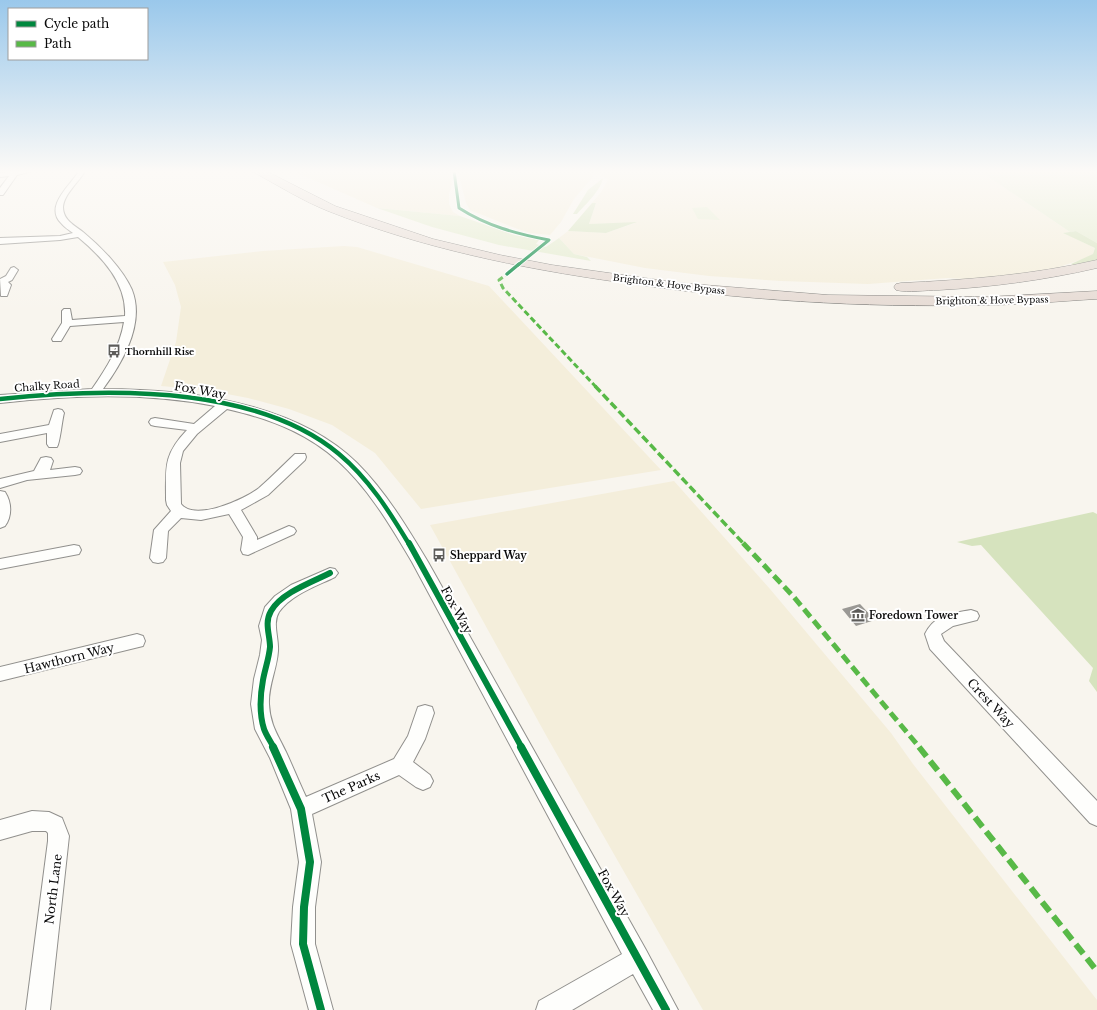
<svg xmlns="http://www.w3.org/2000/svg" width="1097" height="1010" viewBox="0 0 1097 1010" font-family="'Libre Baskerville',serif">
<rect width="100%" height="100%" fill="#f8f5ee"/>
<path fill="#f4eedb" d="M 293,171 L 451,171 L 452,184 L 449,194 L 449,204 L 453,212 L 460,216 L 377,208 Z
M 458,171 L 593,171 L 592,178 L 574,199 L 561,222 L 550,235 L 530,233 L 515,228 L 470,210 L 466,203 Z
M 606,171 L 982,171 L 990,178 L 1070,232 L 1064,233 L 1095,248 L 1093,254 L 1086,258 L 1047,271 L 980,280 L 948,278 L 868,284 L 781,281 L 709,276 L 645,268 L 574,254 L 559,238 L 568,231 L 606,233 L 635,223 L 589,224 L 596,203 L 592,203 L 602,191 L 608,179 L 600,175 Z
M 344,246 L 357,247 L 489,286 L 661,470 L 421,509 L 375,453 L 332,425 L 289,409 L 248,398 L 206,390 L 161,386 L 176,342 L 181,307 L 175,285 L 163,262 L 263,251 Z
M 674,481 L 770,589 L 891,733 L 913,764 L 1097,1000 L 1097,1010 L 703,1010 L 547,737 L 430,525 Z"/>
<path fill="#e4eccf" d="M 982,171 L 1097,171 L 1097,243 L 1076,231 L 1070,232 L 990,178 Z
M 707,207 L 720,220 L 698,219 L 692,208 Z
M 377,208 L 460,216 L 514,235 L 539,240 L 536,244 L 546,247 L 559,238 L 574,254 L 587,257 L 591,261 L 499,245 L 432,227 Z"/>
<path fill="#d6e3be" d="M 603,178 C 601,190 586,204 577,214 L 573,214 L 588,190 Z
M 592,203 L 596,203 L 589,224 L 637,222 L 606,233 L 568,231 Z
M 1076,231 L 1097,243 L 1097,262 L 1078,267 L 1071,264 L 1093,254 L 1095,248 L 1063,233 Z
M 1093,512 L 1097,514 L 1097,692 L 1089,681 L 1093,668 L 981,545 L 972,546 L 957,542 Z"/>
<path fill="#9a9894" d="M 860,604 L 875,620 L 856,626 L 842,609 Z"/>
<g fill="none" stroke-linecap="round" stroke-linejoin="round">
<g stroke="#91908d" stroke-width="2">
<path id="minor" d="M 16,171 L 32,171 L 17,175 L 3,195 L 0,195 L 0,188 L 9,176 L 0,177 L 0,173 Z
M 79,171 L 85,171 C 79,182 64,194 63,207 C 63,220 74,225 83,232 C 100,246 123,269 132,290 C 145,323 123,362 103,389 C 187,389 295,402 357,463 C 386,492 407,527 428,562 L 646,950 L 678,1010 L 653,1010 L 633,974 L 572,1010 L 536,1010 L 539,1001 L 622,954 L 412,562 C 361,475 329,432 227,409 L 197,434 L 183,451 L 180,463 L 181,504 C 195,522 245,499 259,488 C 272,477 283,465 295,454 L 305,454 L 306,457 L 305,460 L 268,495 L 241,510 L 257,537 L 257,540 L 289,526 L 294,528 L 296,531 L 294,534 L 248,555 L 243,554 L 241,550 L 243,537 L 229,514 L 201,520 L 181,518 L 168,531 L 166,558 L 163,562 L 158,563 L 153,562 L 150,558 L 154,530 L 171,511 L 167,505 L 166,500 C 166,468 163,455 187,430 L 155,426 L 151,425 L 149,422 L 151,419 L 155,418 L 194,424 L 215,406 C 144,392 72,395 0,403 L 0,395 L 92,389 C 106,369 120,347 124,322 L 70,326 L 61,341 L 53,341 L 52,339 L 62,323 L 62,311 L 64,309 L 70,309 L 72,320 L 125,316 C 127,283 102,257 78,237 L 60,240 L 0,244 L 0,238 L 60,236 L 73,233 C 69,230 64,227 61,223 C 44,206 71,185 79,171 Z
M 14,267 L 18,270 L 12,280 L 8,282 L 11,285 L 7,296 L 1,296 L 0,279 L 6,276 L 11,268 Z
M 58,409 L 62,410 L 64,413 C 62,420 60,443 57,447 L 49,447 L 47,444 L 47,433 L 0,442 L 0,434 L 49,425 L 54,410 Z
M 46,457 L 51,458 L 53,461 L 50,470 L 75,467 L 80,468 L 82,471 L 80,474 L 75,475 L 27,480 L 0,488 L 0,479 L 34,471 L 41,458 Z
M 0,491 L 5,492 C 12,503 12,516 5,526 L 0,528 Z
M 74,545 L 79,546 L 81,550 L 79,554 L 0,569 L 0,559 Z
M 330,568 L 335,569 L 338,573 L 335,577 C 317,586 292,594 279,612 C 272,623 279,638 278,651 C 277,669 268,686 269,704 C 270,725 278,735 286,752 C 293,767 299,782 306,797 L 394,759 L 408,736 L 418,707 L 425,705 L 432,707 L 434,713 L 425,739 L 413,762 L 430,775 L 433,781 L 430,787 L 423,790 L 416,787 L 399,775 L 312,814 L 321,862 L 315,907 L 315,944 L 333,1010 L 309,1010 L 291,944 L 293,907 L 299,862 L 291,809 L 270,758 L 255,729 L 251,704 L 254,679 L 260,655 L 262,640 L 259,626 L 265,607 L 275,596 L 291,585 Z
M 971,610 L 977,612 L 979,616 L 977,620 L 953,626 L 941,634 L 944,641 L 1097,801 L 1097,826 L 1090,823 L 930,649 L 925,634 C 935,614 950,614 971,610 Z
M 137,634 L 143,636 L 145,641 L 143,646 L 0,681 L 0,667 Z
M 32,811 L 49,812 L 62,818 L 69,836 L 50,1010 L 26,1010 L 48,841 L 48,833 L 46,831 L 32,831 L 0,840 L 0,820 Z"/>
</g>
<g stroke="#7e7d7a" stroke-width="1">
<path id="highway" d="M 254,171 L 266,171 L 335,206 L 433,239 L 500,255 L 552,265 L 680,283 L 828,295 L 986,297 L 1097,291 L 1097,299 C 1060,301 1022,305 985,305 C 862,308 739,300 618,282 C 519,268 422,248 328,211 C 303,201 279,186 255,173 Z
M 1097,260 L 1097,268 C 1045,280 992,287 939,290 C 925,290 909,293 896,290 L 894,287 L 896,284 L 901,283 C 967,280 1032,275 1097,260 Z"/>
</g>
<use href="#minor" fill="#fefefc" fill-rule="evenodd"/>
<use href="#highway" fill="#e6dbd4" fill-rule="evenodd"/>
<path stroke="#58b947" stroke-width="3" stroke-dasharray="6 3" stroke-linecap="butt" d="M 510,272 L 499,280 L 503,288 L 596,387"/>
<path stroke="#58b947" stroke-width="3.5" stroke-dasharray="8 3.5" stroke-linecap="butt" d="M 595,386 L 744,544"/>
<path stroke="#58b947" stroke-width="5" stroke-dasharray="10 5" stroke-linecap="butt" d="M 743,543 L 793,596 L 920,748"/>
<path stroke="#58b947" stroke-width="6" stroke-dasharray="12 6" stroke-linecap="butt" d="M 919,747 L 1097,971"/>
<g stroke="#fff" stroke-width="4.5">
<path id="cycleway-far4" d="M 454,171 L 459,208 C 487,226 517,234 549,240
M 518,265 L 549,240"/>
</g>
<g stroke="#fff" stroke-width="5.5">
<path id="cycleway-far3" d="M 507,274 L 519,264"/>
</g>
<g stroke="#fff" stroke-width="7">
<path id="cycleway-far2" d="M 0,399 C 103,388 255,384 339,454 C 369,479 389,511 409,544"/>
</g>
<g stroke="#fff" stroke-width="8">
<path id="cycleway-far1" d="M 409,543 L 522,748
M 274,748 C 271,742 266,735 264,729 C 259,713 260,696 263,680 C 265,669 269,658 270,647 C 270,635 264,623 271,611 C 281,593 312,582 330,573"/>
</g>
<g stroke="#fff" stroke-width="10">
<path id="cycleway" d="M 273,747 L 301,809 L 310,862 L 304,907 L 303,944 L 321,1010
M 521,747 L 666,1010"/>
</g>
<use href="#cycleway-far4" stroke="#00873e" stroke-width="3"/>
<use href="#cycleway-far3" stroke="#00873e" stroke-width="3.5"/>
<use href="#cycleway-far2" stroke="#00873e" stroke-width="4.5"/>
<use href="#cycleway-far1" stroke="#00873e" stroke-width="6"/>
<use href="#cycleway" stroke="#00873e" stroke-width="8"/>
</g>
<linearGradient id="sky" x2="0" y2="1"><stop stop-color="#9ac8eb"/><stop offset="0.55" stop-color="#fcfaf7"/><stop offset="1" stop-color="#fcfaf7" stop-opacity="0"/></linearGradient>
<rect width="1097" height="312" fill="url(#sky)"/>
<defs>
<g id="bus-bare" transform="scale(1.08)"><path d="M-5-6H5V4H4V6H2V4H-2V6H-4V4H-5ZM-3.5-4V0h7V-4ZM-3.5 1.2v1.5H-2V1.2ZM2 1.2v1.5H3.5V1.2Z" fill="#5d5c5a" stroke="#fff" stroke-width="2.5" paint-order="stroke"/></g>
<g id="museum-bare" transform="scale(1.08)"><path d="M0-6L6-3V-2H-6V-3ZM-5-1h2V3h-2ZM-1-1h2V3h-2ZM3-1h2V3H3ZM-6 4H6V6H-6Z" fill="#5d5c5a" stroke="#fff" stroke-width="2.5" paint-order="stroke"/></g>
</defs>
<g fill-rule="evenodd">
<use href="#bus-bare" x="114" y="351"/>
<use href="#bus-bare" x="439" y="555"/>
<use href="#museum-bare" x="858" y="615"/>
</g>
<g text-anchor="middle" dominant-baseline="central" stroke-width="4" stroke-linejoin="round" paint-order="stroke">
<g font-size="9" fill="#0a0a0a" stroke="#fff">
<text transform="translate(669 284) rotate(7)">Brighton &amp; Hove Bypass</text>
<text transform="translate(992 300) rotate(-1)">Brighton &amp; Hove Bypass</text>
</g>
<g font-size="9" font-weight="bold" fill="#0a0a0a" stroke="#fff" text-anchor="start">
<text x="125" y="351">Thornhill Rise</text>
</g>
<g font-size="10" fill="#0a0a0a" stroke="#fff">
<text transform="translate(47 386) rotate(-4)">Chalky Road</text>
</g>
<g font-size="10" font-weight="bold" fill="#0a0a0a" stroke="#fff" text-anchor="start">
<text x="450" y="555">Sheppard Way</text>
<text x="869" y="615">Foredown Tower</text>
</g>
<g font-size="12" fill="#0a0a0a" stroke="#fff">
<text transform="translate(200 390) rotate(10)">Fox Way</text>
<text transform="translate(457 610) rotate(61)">Fox Way</text>
<text transform="translate(69 658) rotate(-14)">Hawthorn Way</text>
<text transform="translate(991 703) rotate(47)">Crest Way</text>
<text transform="translate(351 787) rotate(-24)">The Parks</text>
<text transform="translate(53 889) rotate(-83)">North Lane</text>
<text transform="translate(614 893) rotate(61)">Fox Way</text>
</g>
</g>
<rect x="8" y="8" width="140" height="52" fill="#ffffff" stroke="#9d9d9d"/>
<rect x="16" y="21" width="20" height="6" fill="#00873e" stroke="#9d9d9d"/>
<text x="44" y="28" font-size="12" fill="#0a0a0a">Cycle path</text>
<rect x="16" y="41" width="20" height="6" fill="#58b947" stroke="#9d9d9d"/>
<text x="44" y="48" font-size="12" fill="#0a0a0a">Path</text>
</svg>
